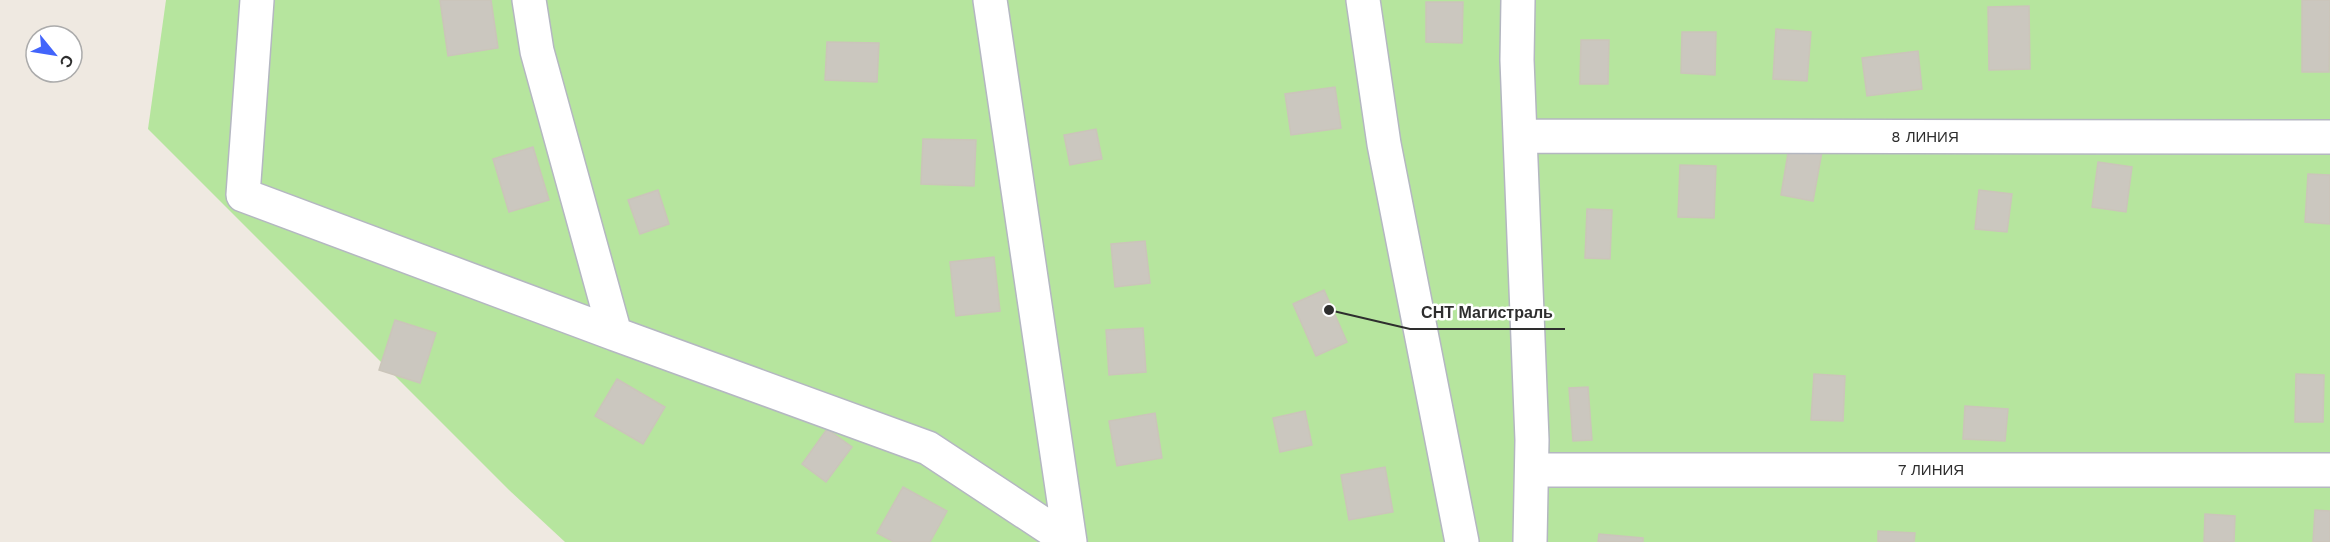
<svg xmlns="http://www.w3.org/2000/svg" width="2330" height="542" viewBox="0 0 2330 542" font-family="'Work Sans',sans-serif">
<rect width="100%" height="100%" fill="#efe9e1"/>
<path fill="#b6e59e" d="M 166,0 L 2330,0 L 2330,542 L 565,542 L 509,490 L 148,129 Z"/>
<path fill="#cbc7bf" stroke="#cbc5ba" stroke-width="1.5" d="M 440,0 L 491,0 L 498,48 L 448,56 Z
M 2302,0 L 2330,0 L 2329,72 L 2302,72 Z
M 1426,2 L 1463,2 L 1462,43 L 1426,42 Z
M 2029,6 L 2030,69 L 1989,70 L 1988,7 Z
M 1776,29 L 1811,32 L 1807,81 L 1773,79 Z
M 1682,32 L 1716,32 L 1715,75 L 1681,73 Z
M 1581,40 L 1609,40 L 1608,84 L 1580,84 Z
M 827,42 L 879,43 L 877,82 L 825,80 Z
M 1918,51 L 1922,89 L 1867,96 L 1862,58 Z
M 1335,87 L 1341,128 L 1291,135 L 1285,94 Z
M 1096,129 L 1102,159 L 1070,165 L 1064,135 Z
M 923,139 L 976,140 L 974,186 L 921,184 Z
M 533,147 L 549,200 L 509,212 L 493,159 Z
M 1789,147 L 1822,152 L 1813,201 L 1781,195 Z
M 2098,162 L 2132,167 L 2126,212 L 2092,207 Z
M 1680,165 L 1716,166 L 1714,218 L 1678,217 Z
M 2308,174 L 2330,175 L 2330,224 L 2305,222 Z
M 658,190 L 669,224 L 640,234 L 628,200 Z
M 1979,190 L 2012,194 L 2007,232 L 1975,229 Z
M 1587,209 L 1612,210 L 1610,259 L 1585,258 Z
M 1145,241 L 1150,283 L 1115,287 L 1111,244 Z
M 994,257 L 1000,311 L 956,316 L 950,262 Z
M 1324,290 L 1347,342 L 1316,356 L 1293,304 Z
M 395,320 L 436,333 L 420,383 L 379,370 Z
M 1143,328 L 1146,372 L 1109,375 L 1106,330 Z
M 1814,374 L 1845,376 L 1843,421 L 1811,420 Z
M 2296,374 L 2324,375 L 2323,422 L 2295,422 Z
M 617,379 L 665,407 L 643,444 L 595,416 Z
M 1588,387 L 1592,440 L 1573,441 L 1569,388 Z
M 1965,406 L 2008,409 L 2005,441 L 1963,439 Z
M 1305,411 L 1312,445 L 1280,452 L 1273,418 Z
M 1155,413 L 1162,458 L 1117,466 L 1109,421 Z
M 827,429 L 852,447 L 826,482 L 802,464 Z
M 1385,467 L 1393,512 L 1349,520 L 1341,475 Z
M 903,487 L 947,511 L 930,542 L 894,542 L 877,533 Z
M 2315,510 L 2330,511 L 2330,542 L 2313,542 Z
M 2205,514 L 2235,516 L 2234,542 L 2204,542 Z
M 1878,531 L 1915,533 L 1914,542 L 1878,542 Z
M 1599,534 L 1643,538 L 1643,542 L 1598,542 Z"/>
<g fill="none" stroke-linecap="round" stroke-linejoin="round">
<g stroke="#b4b7c1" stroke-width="36">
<path id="minor" d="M 257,0 L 243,195 L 615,334
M 529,0 L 537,51 L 615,334 L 928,448 L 1069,541
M 990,0 L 1070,542
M 1363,0 L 1384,144 L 1462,542
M 1518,0 L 1517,60 L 1532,440 L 1530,542
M 1520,136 L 2330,137
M 1532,470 L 2330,470"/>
</g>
<use href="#minor" stroke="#fff" stroke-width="33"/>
</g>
<g text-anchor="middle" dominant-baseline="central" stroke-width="5" stroke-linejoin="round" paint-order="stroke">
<g font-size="15" fill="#2e2e2e" stroke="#fff">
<text x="1925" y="137">8 ЛИНИЯ</text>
<text x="1931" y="470">7 ЛИНИЯ</text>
</g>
</g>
<path fill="none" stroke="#2e2e2e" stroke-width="2" d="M1329 310L1410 329H1565"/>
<circle fill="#2e2e2e" stroke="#fff" stroke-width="2" cx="1329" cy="310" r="6"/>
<g font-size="16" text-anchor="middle" font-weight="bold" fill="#2e2e2e" stroke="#fff" stroke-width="5" stroke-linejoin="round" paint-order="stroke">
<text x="1487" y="318">СНТ Магистраль</text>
</g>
<g transform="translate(54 54) rotate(120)"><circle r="28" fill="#ffffff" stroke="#ababab" stroke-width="1.5"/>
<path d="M0-4.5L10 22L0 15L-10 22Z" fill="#4264fb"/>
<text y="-9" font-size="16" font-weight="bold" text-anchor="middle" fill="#2e2e2e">С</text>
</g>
</svg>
